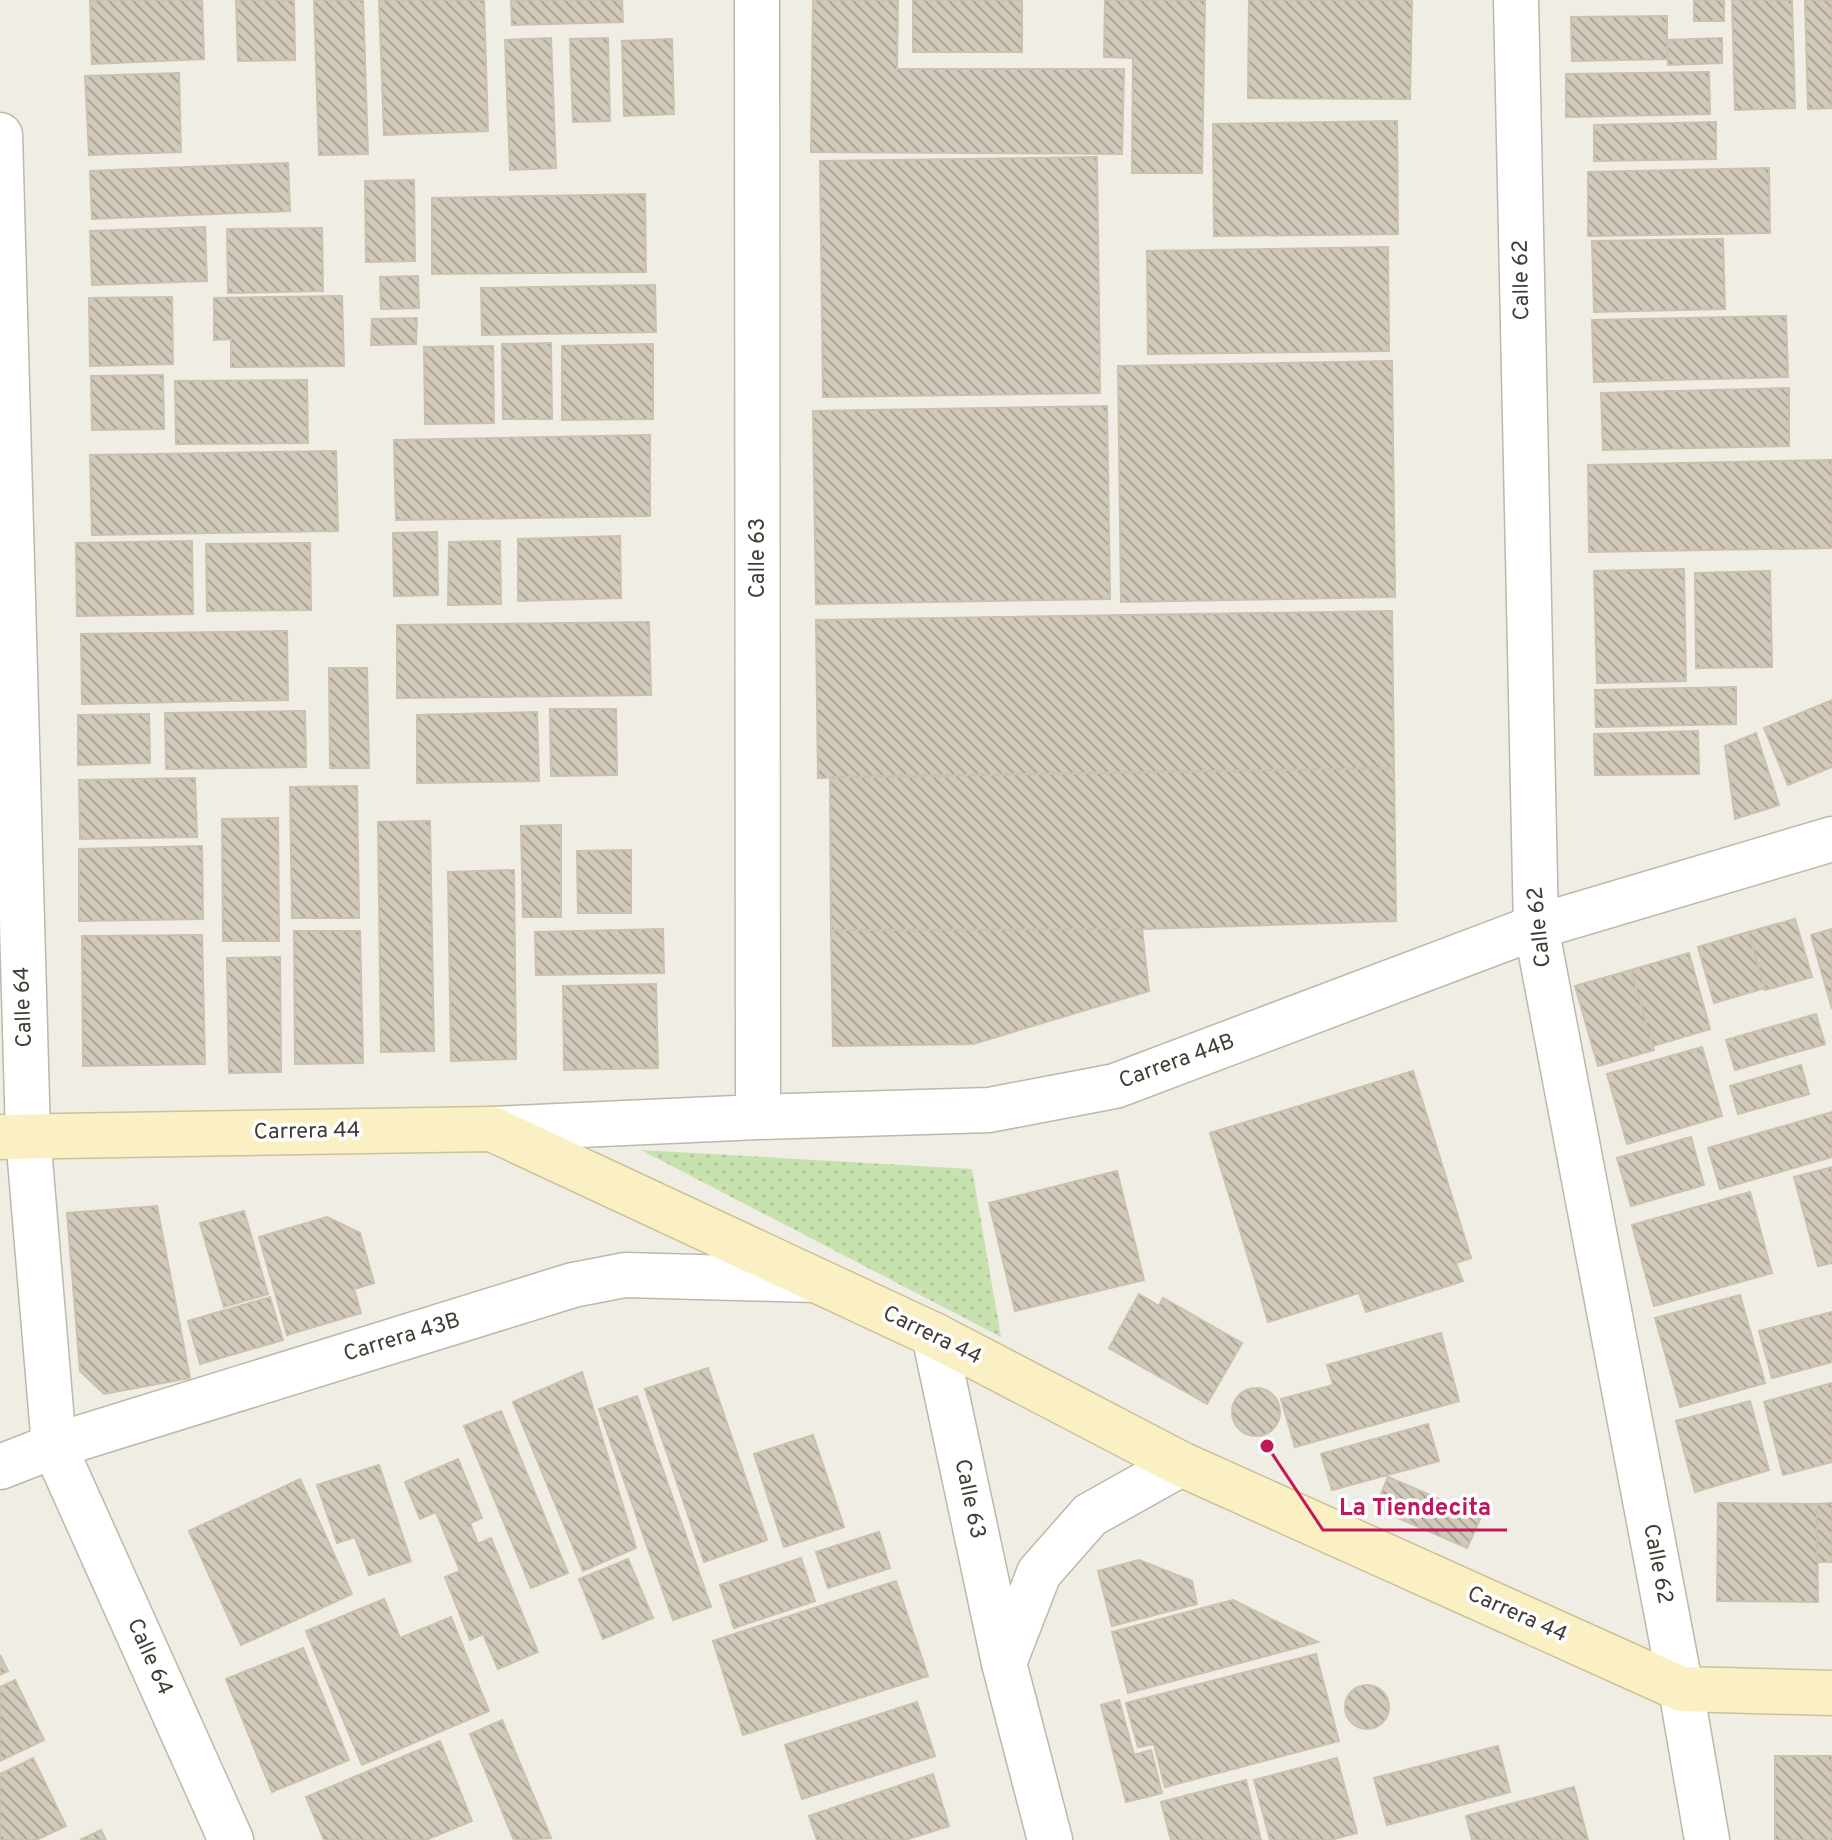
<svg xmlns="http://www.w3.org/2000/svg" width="1832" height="1840" viewBox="0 0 1832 1840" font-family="Overpass,sans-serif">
<defs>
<pattern id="park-dots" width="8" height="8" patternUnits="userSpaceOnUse" patternTransform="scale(2)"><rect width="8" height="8" fill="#c8e2af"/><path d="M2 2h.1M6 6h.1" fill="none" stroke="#adc397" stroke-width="1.8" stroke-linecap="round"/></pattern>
<pattern id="building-back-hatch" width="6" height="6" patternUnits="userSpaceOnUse" patternTransform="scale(2)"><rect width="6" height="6" fill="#d1c9ba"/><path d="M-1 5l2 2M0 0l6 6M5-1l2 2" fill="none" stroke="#aba498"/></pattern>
</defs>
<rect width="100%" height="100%" fill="#f0ede4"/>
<path fill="url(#park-dots)" d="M 641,1150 L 972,1169 L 1001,1337 Z"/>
<path fill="url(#building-back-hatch)" stroke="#cbc1ae" stroke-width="2" d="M 90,0 L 202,0 L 204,59 L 92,64 Z
M 236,0 L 294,0 L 295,60 L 238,61 Z
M 314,0 L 363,0 L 368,154 L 319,155 Z
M 379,0 L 484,0 L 488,131 L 384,135 Z
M 511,0 L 622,0 L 623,22 L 512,25 Z
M 813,0 L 898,0 L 897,69 L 1124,69 L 1122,154 L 811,152 Z
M 913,0 L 1022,0 L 1022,52 L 913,52 Z
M 1105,0 L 1205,0 L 1202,173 L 1132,173 L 1133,58 L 1104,57 Z
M 1249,0 L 1412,0 L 1410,99 L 1248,98 Z
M 1694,0 L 1724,0 L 1724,21 L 1694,21 Z
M 1732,0 L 1792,0 L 1795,108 L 1735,110 Z
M 1805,0 L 1832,0 L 1832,108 L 1808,109 Z
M 1667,16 L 1667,59 L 1572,61 L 1571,17 Z
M 551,38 L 556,168 L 510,170 L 505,40 Z
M 608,38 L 610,121 L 573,122 L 570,39 Z
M 1722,38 L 1722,63 L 1668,65 L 1667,40 Z
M 672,39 L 674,114 L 624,116 L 622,41 Z
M 1709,72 L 1710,114 L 1566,117 L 1566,74 Z
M 179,73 L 181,152 L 89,155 L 85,76 Z
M 1397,121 L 1398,234 L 1214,236 L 1213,124 Z
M 1716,122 L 1716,159 L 1594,161 L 1594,125 Z
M 1097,157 L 1100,393 L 823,397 L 820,161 Z
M 288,163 L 290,211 L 92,219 L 90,171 Z
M 1769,168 L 1770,233 L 1588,236 L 1588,172 Z
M 414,180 L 415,261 L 366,262 L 365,181 Z
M 645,194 L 646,272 L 432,274 L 432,198 Z
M 205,227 L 207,281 L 92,285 L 90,231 Z
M 322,228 L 323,291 L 228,293 L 227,229 Z
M 1723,239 L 1725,309 L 1594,312 L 1592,241 Z
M 1388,247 L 1389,351 L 1148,354 L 1147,251 Z
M 418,276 L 419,308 L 381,309 L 380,277 Z
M 655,285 L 656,332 L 482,335 L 481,288 Z
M 342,296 L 344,366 L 231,367 L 231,339 L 214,340 L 214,298 Z
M 172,297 L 173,364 L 90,366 L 89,298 Z
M 1786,316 L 1788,377 L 1594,382 L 1592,320 Z
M 417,318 L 416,344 L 371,345 L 372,319 Z
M 551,343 L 552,419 L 503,419 L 502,344 Z
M 653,344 L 653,419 L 562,420 L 562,346 Z
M 493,346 L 494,423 L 425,424 L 424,347 Z
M 1392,361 L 1395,597 L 1121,602 L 1118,366 Z
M 163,375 L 164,429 L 92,430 L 91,376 Z
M 307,380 L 308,443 L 176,444 L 175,381 Z
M 1789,388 L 1789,446 L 1603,450 L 1601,393 Z
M 1107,406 L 1110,599 L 816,604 L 813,411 Z
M 650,435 L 650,516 L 396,520 L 394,440 Z
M 336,451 L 338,531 L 92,535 L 90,455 Z
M 1832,460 L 1832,548 L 1589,552 L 1588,465 Z
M 437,532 L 438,595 L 394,596 L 393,533 Z
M 620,536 L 621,598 L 518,601 L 518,539 Z
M 192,541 L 193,614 L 77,616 L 76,543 Z
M 500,541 L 501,604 L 448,605 L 449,542 Z
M 310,543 L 311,610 L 207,611 L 206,544 Z
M 1684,569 L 1686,681 L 1597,683 L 1594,571 Z
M 1770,571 L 1772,667 L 1696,668 L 1695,573 Z
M 1392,611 L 1394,768 L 818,778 L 816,620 Z
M 649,622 L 651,695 L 397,698 L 397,625 Z
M 287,631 L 288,700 L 82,704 L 81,634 Z
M 329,668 L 367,668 L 369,768 L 330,768 Z
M 1736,687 L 1736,724 L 1596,727 L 1595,690 Z
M 1832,700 L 1832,767 L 1788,785 L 1764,728 Z
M 550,709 L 616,709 L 617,775 L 551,776 Z
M 305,711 L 306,767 L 166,769 L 165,713 Z
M 537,712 L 539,781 L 417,783 L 417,715 Z
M 149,714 L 150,763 L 78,765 L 78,715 Z
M 1698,731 L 1699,774 L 1595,775 L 1594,734 Z
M 1756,733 L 1779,805 L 1735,819 L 1725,746 Z
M 1394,768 L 1396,921 L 1142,929 L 831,930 L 830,777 Z
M 195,778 L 197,837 L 80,839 L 79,780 Z
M 357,786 L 359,918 L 292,918 L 290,787 Z
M 278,818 L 279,941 L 223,941 L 222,819 Z
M 430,821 L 434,1051 L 381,1052 L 378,822 Z
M 561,825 L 561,917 L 523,917 L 521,826 Z
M 202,846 L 203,919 L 79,921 L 79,849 Z
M 631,850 L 631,913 L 578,913 L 577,851 Z
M 514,870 L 516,1059 L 451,1061 L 448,872 Z
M 1795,919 L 1812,977 L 1765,990 L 1748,932 Z
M 663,929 L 664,973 L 536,975 L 535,932 Z
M 1142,929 L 1149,991 L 973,1044 L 833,1046 L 831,930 Z
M 1832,929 L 1832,1009 L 1811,935 Z
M 294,931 L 360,931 L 363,1063 L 295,1064 Z
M 1748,932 L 1765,988 L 1714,1003 L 1698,947 Z
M 202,935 L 205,1064 L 83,1066 L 82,936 Z
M 1689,953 L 1710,1029 L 1653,1046 L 1631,970 Z
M 280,957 L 281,1072 L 229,1073 L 227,958 Z
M 1631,970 L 1654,1050 L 1598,1066 L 1575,986 Z
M 656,984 L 658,1068 L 564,1070 L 563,986 Z
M 1816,1014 L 1825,1044 L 1735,1070 L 1726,1040 Z
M 1702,1047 L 1722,1116 L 1627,1144 L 1607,1074 Z
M 1801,1065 L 1809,1094 L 1738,1114 L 1730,1086 Z
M 1413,1071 L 1471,1258 L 1456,1263 L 1463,1281 L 1366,1312 L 1359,1293 L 1268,1322 L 1210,1133 Z
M 1832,1112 L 1832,1157 L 1720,1189 L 1708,1148 Z
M 1691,1137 L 1704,1185 L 1631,1206 L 1617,1158 Z
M 1832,1167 L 1832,1263 L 1818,1266 L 1794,1177 Z
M 1117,1171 L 1144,1280 L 1015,1311 L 989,1203 Z
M 1750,1192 L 1772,1273 L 1654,1306 L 1632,1225 Z
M 157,1206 L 190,1378 L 104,1394 L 80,1371 L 67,1213 Z
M 244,1211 L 268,1294 L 224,1307 L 200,1223 Z
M 327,1217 L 360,1233 L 374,1283 L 354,1289 L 361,1313 L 287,1335 L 259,1237 Z
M 1139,1294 L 1159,1306 L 1163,1298 L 1242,1343 L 1207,1404 L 1109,1348 Z
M 1740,1295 L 1765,1383 L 1680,1407 L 1655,1318 Z
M 270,1297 L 283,1340 L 200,1364 L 188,1321 Z
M 1832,1312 L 1832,1362 L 1772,1378 L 1759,1331 Z
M 1441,1333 L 1459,1401 L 1295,1447 L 1281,1399 L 1333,1385 L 1327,1365 Z
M 708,1368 L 767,1540 L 704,1562 L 645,1389 Z
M 582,1372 L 636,1548 L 583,1571 L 513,1402 Z
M 1832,1383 L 1832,1462 L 1783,1475 L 1764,1402 Z
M1232 1412a24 24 0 1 1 48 0a24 24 0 1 1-48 0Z
M 637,1396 L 711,1607 L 673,1620 L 599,1409 Z
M 1750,1401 L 1769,1470 L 1695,1492 L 1676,1421 Z
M 501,1411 L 568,1573 L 531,1588 L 464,1426 Z
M 1428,1424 L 1439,1461 L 1332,1490 L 1321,1454 Z
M 813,1435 L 844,1527 L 784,1547 L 754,1454 Z
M 458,1459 L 482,1518 L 470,1523 L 478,1544 L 491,1538 L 538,1652 L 498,1669 L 483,1634 L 470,1640 L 445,1577 L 460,1571 L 436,1512 L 420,1519 L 405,1482 Z
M 379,1465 L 411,1561 L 369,1575 L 355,1537 L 337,1543 L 317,1485 Z
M 1388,1477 L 1481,1517 L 1467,1548 L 1375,1508 Z
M 300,1479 L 352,1594 L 241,1645 L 189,1531 Z
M 1718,1503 L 1817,1504 L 1818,1602 L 1717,1601 Z
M 1832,1503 L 1832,1562 L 1817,1562 L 1817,1504 Z
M 879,1532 L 890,1568 L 828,1588 L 816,1552 Z
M 801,1558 L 815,1601 L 734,1628 L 720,1585 Z
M 628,1559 L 653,1618 L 603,1639 L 579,1579 Z
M 1139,1560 L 1192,1581 L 1197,1604 L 1112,1626 L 1098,1571 Z
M 896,1581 L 928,1676 L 743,1735 L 713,1641 Z
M 384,1599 L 400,1638 L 451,1617 L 489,1711 L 362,1765 L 306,1631 Z
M 1233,1600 L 1318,1642 L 1128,1693 L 1112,1632 Z
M 303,1648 L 349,1760 L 272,1792 L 226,1679 Z
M 1316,1654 L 1339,1741 L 1165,1787 L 1154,1744 L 1138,1747 L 1126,1703 Z
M 0,1655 L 8,1671 L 0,1675 Z
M 15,1680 L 44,1740 L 0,1761 L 0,1687 Z
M1345 1707a22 22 0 1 1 44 0a22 22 0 1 1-44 0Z
M 1119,1700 L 1134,1755 L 1151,1750 L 1162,1793 L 1126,1802 L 1101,1705 Z
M 917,1702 L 935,1756 L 802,1799 L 785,1745 Z
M 502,1720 L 551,1838 L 514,1840 L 470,1734 Z
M 440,1741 L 472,1821 L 426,1840 L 324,1840 L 306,1797 Z
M 1498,1746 L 1510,1792 L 1387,1825 L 1374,1778 Z
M 1775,1756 L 1832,1756 L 1832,1840 L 1775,1840 Z
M 33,1758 L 66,1826 L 36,1840 L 0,1840 L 0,1774 Z
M 1337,1758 L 1357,1833 L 1330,1840 L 1270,1840 L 1254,1780 Z
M 933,1774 L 949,1826 L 905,1840 L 817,1840 L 809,1816 Z
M 1246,1780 L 1261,1840 L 1171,1840 L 1161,1802 Z
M 1574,1787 L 1588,1840 L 1472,1840 L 1466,1816 Z
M 101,1830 L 106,1840 L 80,1840 Z"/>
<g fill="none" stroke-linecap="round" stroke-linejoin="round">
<g stroke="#beb8aa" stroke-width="47">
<path id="street" d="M 757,0 L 758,1117
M 1516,0 L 1536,927 L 1681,1689 L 1707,1840
M 0,135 L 28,1136 L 54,1446 L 231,1840
M 492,1129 L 758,1117 L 989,1110 L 1115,1086 L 1536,927 L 1832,839
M 934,1335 L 1004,1663 L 1050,1840
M 0,1467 L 54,1446 L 573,1285 L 625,1275 L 815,1280
M 1004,1663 L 1039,1573 L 1090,1515 L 1181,1464"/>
</g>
<g stroke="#cdc196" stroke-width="47">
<path id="secondary" d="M 0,1137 L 492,1129 L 934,1335 L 1181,1464 L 1681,1689 L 1832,1693"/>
</g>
<use href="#street" stroke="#fff" stroke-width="44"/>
<use href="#secondary" stroke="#faf0c4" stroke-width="44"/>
</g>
<g text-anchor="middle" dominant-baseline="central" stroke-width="7" stroke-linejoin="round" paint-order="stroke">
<g font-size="22" fill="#423d34" stroke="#fff">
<text transform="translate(1522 280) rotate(-91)">Calle 62</text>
<text transform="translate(758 558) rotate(-90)">Calle 63</text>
<text transform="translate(1540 927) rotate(-96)">Calle 62</text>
<text transform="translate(24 1007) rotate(-92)">Calle 64</text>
<text transform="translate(1177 1062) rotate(-20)">Carrera 44B</text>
<text transform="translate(307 1132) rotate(-1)">Carrera 44</text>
<text transform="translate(932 1336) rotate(26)">Carrera 44</text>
<text transform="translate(402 1338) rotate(-17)">Carrera 43B</text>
<text transform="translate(969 1499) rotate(78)">Calle 63</text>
<text transform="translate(1657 1564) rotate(79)">Calle 62</text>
<text transform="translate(1517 1615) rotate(24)">Carrera 44</text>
<text transform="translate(149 1657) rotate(66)">Calle 64</text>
</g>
</g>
<path fill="none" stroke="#c2185b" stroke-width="3" d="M1267 1446L1323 1530H1507"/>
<circle fill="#c2185b" stroke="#fff" stroke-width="3" cx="1267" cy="1446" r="8"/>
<g font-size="24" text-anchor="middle" font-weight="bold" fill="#c2185b" stroke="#fff" stroke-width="7" stroke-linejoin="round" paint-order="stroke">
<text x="1415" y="1515">La Tiendecita</text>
</g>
</svg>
